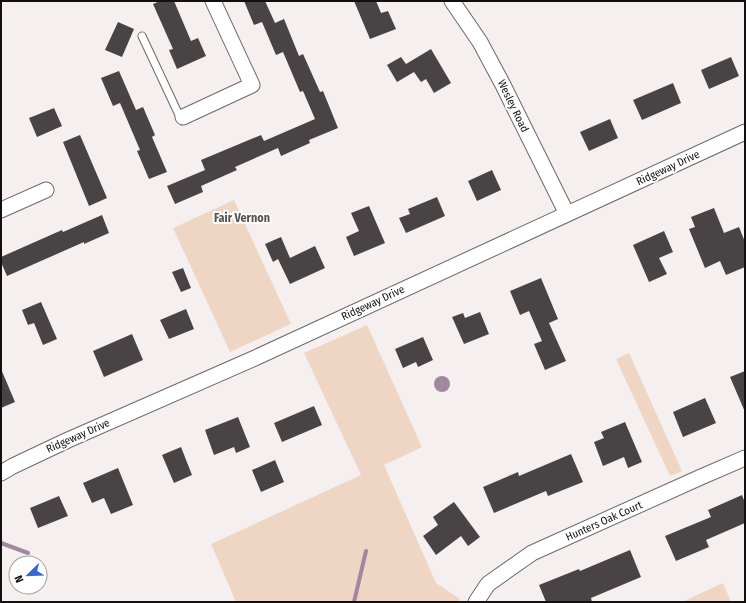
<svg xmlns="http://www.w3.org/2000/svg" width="746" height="603" viewBox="0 0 746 603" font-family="'Fira Sans Condensed',sans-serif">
<rect width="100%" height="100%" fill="#f5eff0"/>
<path fill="#efd6c4" d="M 234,200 L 291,324 L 230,352 L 173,228 Z
M 367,325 L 422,447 L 384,465 L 436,583 L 460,599 L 458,602 L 236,602 L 211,544 L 361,475 L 304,353 Z
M 629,353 L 682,471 L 670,476 L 616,359 Z
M 723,583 L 731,602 L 682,602 Z"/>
<path fill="#a2889f" d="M434 384a8 8 0 1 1 16 0a8 8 0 1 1-16 0Z"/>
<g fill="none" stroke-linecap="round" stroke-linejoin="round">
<path stroke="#a2889f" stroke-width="4" d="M 1,543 L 28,553
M 354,602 L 366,551"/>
</g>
<path fill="#484446" d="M 160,1 L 174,1 L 191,41 L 198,38 L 206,56 L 177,69 L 169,50 L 173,49 L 153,4 Z
M 244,1 L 265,1 L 275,23 L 284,19 L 299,56 L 303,54 L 320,92 L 323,91 L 338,128 L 309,140 L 310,143 L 281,156 L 278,148 L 235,167 L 237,170 L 201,186 L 203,192 L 175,204 L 167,186 L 205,170 L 201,160 L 261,135 L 264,141 L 315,119 L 303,91 L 300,92 L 283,52 L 276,55 L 262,22 L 254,25 Z
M 354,1 L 376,1 L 381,13 L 388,11 L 396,29 L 370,39 Z
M 118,22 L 134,29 L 122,57 L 105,50 Z
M 431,49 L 451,83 L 434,93 L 426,79 L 421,82 L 414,72 L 397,82 L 387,65 L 401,57 L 406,64 Z
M 731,57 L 739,76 L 709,89 L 701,70 Z
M 119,71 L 136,110 L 143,107 L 155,135 L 152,137 L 167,172 L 149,179 L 137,151 L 140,150 L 120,103 L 113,106 L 101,78 Z
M 673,83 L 681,103 L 642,120 L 633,100 Z
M 54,108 L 62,126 L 37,137 L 29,118 Z
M 610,119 L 618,138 L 589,151 L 580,132 Z
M 80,135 L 107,198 L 89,206 L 63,142 Z
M 492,170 L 501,190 L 477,201 L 468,181 Z
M 437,197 L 445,216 L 406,233 L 399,218 L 410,214 L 408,209 Z
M 369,206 L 385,243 L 354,256 L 346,237 L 359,231 L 351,213 Z
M 714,208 L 724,233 L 739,227 L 745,242 L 745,267 L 726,275 L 720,261 L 705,268 L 689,229 L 695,227 L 691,217 Z
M 102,215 L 109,233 L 84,244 L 84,242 L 7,276 L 1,262 L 1,257 L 62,230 L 63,232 Z
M 664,231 L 673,252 L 659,258 L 667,274 L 649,282 L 633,245 Z
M 281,237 L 290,258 L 315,246 L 325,268 L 290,284 L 278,259 L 273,262 L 265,244 Z
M 183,268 L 191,288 L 181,292 L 172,272 Z
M 541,278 L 558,319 L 549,323 L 566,361 L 545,370 L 534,344 L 542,341 L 529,311 L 520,315 L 510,291 Z
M 41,302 L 57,339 L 43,345 L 34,323 L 28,325 L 22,310 Z
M 186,309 L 194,329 L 169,339 L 160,320 Z
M 480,312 L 489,334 L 464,344 L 452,317 L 463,313 L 465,318 Z
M 132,334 L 143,360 L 104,377 L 93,351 Z
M 423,337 L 433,360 L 418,367 L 416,362 L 403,368 L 395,349 Z
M 1,369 L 15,402 L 1,408 Z
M 745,371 L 745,412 L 730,377 Z
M 705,398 L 716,423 L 683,437 L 673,412 Z
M 314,406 L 322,425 L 282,442 L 274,423 Z
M 238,417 L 250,447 L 236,453 L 234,447 L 214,455 L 205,430 Z
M 625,422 L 642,462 L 628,468 L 624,457 L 603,466 L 594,442 L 604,438 L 601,432 Z
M 181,447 L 192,475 L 174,483 L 162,455 Z
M 571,454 L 583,482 L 548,496 L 546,491 L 494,513 L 483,487 L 518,472 L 519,476 Z
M 275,460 L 284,482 L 261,492 L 252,470 Z
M 118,468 L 133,505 L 111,514 L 104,498 L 92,503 L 83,483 Z
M 742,495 L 745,503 L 745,523 L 706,540 L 709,547 L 676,561 L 665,536 L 711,517 L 708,510 Z
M 59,496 L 68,516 L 38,528 L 30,508 Z
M 454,502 L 480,537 L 468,546 L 461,536 L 436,555 L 423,536 L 438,525 L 433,517 Z
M 630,550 L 641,577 L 591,598 L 592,602 L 546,602 L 539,585 L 579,569 L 580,571 Z"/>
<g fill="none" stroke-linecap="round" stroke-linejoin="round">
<g stroke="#6d6868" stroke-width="9">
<path id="service" d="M 142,36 L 179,115 L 183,117"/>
</g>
<g stroke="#6d6868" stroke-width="17">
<path id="minor" d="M 452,1 L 480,42 L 503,85 L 567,214
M 183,117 L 252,85 L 213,1
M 1,210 L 46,190
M 1,473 L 13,466 L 68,440 L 255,358 L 745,132
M 476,602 L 488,584 L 532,553 L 701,477 L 745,458"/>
</g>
<use href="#service" stroke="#fff" stroke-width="7"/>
<use href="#minor" stroke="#fff" stroke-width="15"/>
</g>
<g text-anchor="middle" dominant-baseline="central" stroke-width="4" stroke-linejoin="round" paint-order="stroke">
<g font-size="11" fill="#110f0f" stroke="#fff">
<text transform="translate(513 106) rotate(64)">Wesley Road</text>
<text transform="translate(668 168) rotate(-25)">Ridgeway Drive</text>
<text transform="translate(373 303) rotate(-25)">Ridgeway Drive</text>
<text transform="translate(78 436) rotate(-24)">Ridgeway Drive</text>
<text transform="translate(604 521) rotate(-24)">Hunters Oak Court</text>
</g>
<g font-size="12" font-weight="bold" fill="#585353" stroke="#fff">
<text x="242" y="218">Fair Vernon</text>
</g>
</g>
<rect width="746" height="603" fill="none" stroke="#110f0f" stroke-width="4"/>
<g transform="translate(28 575) rotate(247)"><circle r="19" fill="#ffffff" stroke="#a09f9f"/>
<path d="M0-3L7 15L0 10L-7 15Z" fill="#3267d6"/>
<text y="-6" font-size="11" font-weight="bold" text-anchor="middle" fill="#110f0f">N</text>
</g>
</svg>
